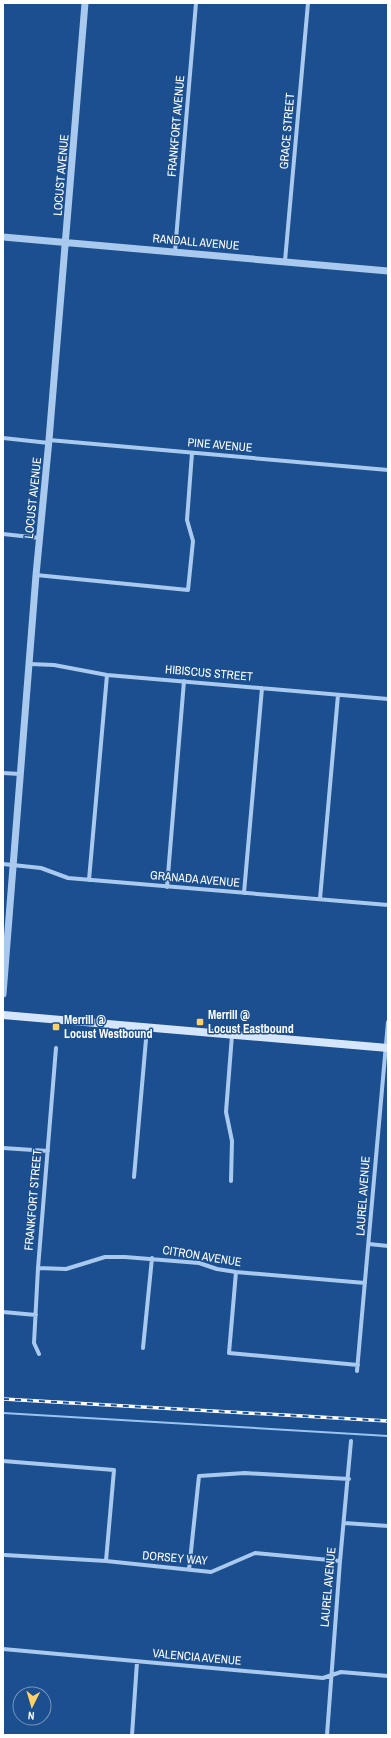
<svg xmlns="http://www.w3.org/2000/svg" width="391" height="1738" viewBox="0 0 391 1738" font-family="'Archivo Narrow',sans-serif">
<rect width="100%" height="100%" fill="#1b4f8f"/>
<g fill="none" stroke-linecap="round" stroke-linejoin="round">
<path stroke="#9cc4f0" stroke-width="2" d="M 3,1413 L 388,1436"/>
<path stroke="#a9c9ee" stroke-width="4" d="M 175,251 L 196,3
M 285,261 L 308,3
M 3,438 L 49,443
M 49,440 L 388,470
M 3,534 L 40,538
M 36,575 L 188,590 L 193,541 L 187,520 L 192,453
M 30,664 L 54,665 L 107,675 L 388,699
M 3,773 L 20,774
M 3,864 L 41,868 L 68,878 L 388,905
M 89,880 L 107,675
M 167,887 L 184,681
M 244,893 L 262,688
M 320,899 L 338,695
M 3,1148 L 48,1151
M 134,1177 L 147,1028
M 231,1181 L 232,1141 L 226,1112 L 232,1035
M 369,1244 L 388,1246
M 38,1268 L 66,1269 L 105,1257 L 125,1257 L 199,1263 L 217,1269 L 236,1272 L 365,1283
M 236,1272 L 229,1353 L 358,1365
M 3,1312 L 36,1315
M 143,1348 L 152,1258
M 39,1354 L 34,1343 L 38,1268 L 56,1048
M 357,1371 L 388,1022
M 3,1461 L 114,1470 L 106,1561
M 344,1523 L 388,1526
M 5,1555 L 106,1561 L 211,1572 L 255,1553 L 340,1561
M 189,1570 L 199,1476 L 245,1473 L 349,1479
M 3,1649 L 323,1678 L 341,1672 L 388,1676
M 132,1735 L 137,1662
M 327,1735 L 340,1561 L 351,1441"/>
<path stroke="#a9c9ee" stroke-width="7" d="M 3,237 L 388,271
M 3,994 L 36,575 L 49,440 L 85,3"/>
<path stroke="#d6e6fa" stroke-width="8" d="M 3,1015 L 388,1048"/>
<g stroke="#fff" stroke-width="3.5">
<path id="rail" d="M 3,1399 L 388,1421"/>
</g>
<use href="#rail" stroke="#1b4f8f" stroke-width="2" stroke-dasharray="6" stroke-linecap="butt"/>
</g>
<g fill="#ffd166" stroke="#1b4f8f" stroke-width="1.5">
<rect x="196" y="1018" width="8" height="8" rx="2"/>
<rect x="52" y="1023" width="8" height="8" rx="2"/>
</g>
<g text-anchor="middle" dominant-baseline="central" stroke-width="3" stroke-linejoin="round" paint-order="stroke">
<g font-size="12" fill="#fff" stroke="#1b4f8f">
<text transform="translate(176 126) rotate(-85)">FRANKFORT AVENUE</text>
<text transform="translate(287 131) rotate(-85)">GRACE STREET</text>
<text transform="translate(61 175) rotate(-85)">LOCUST AVENUE</text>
<text transform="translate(196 242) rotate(5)">RANDALL AVENUE</text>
<text transform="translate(220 445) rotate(5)">PINE AVENUE</text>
<text transform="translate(33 498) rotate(-84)">LOCUST AVENUE</text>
<text transform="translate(209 673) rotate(5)">HIBISCUS STREET</text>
<text transform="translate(195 879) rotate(5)">GRANADA AVENUE</text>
<text transform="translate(363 1196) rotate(-86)">LAUREL AVENUE</text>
<text transform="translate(33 1200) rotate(-85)">FRANKFORT STREET</text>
<text transform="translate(202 1256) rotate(9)">CITRON AVENUE</text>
<text transform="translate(175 1558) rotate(5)">DORSEY WAY</text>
<text transform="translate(328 1587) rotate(-85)">LAUREL AVENUE</text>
<text transform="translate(197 1657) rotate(5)">VALENCIA AVENUE</text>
</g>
<g font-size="12" font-weight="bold" fill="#fff" stroke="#1b4f8f" text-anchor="start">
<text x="208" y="1015">Merrill @<tspan x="208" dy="14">Locust Eastbound</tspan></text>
<text x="64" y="1020">Merrill @<tspan x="64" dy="14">Locust Westbound</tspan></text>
</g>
</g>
<rect width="391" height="1738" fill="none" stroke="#ffffff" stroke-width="8"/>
<g transform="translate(32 1706) rotate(185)"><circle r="19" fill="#1b4f8f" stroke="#7695bc"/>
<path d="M0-3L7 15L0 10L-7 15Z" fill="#ffd166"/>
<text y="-6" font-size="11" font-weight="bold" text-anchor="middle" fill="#ffffff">N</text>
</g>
</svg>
